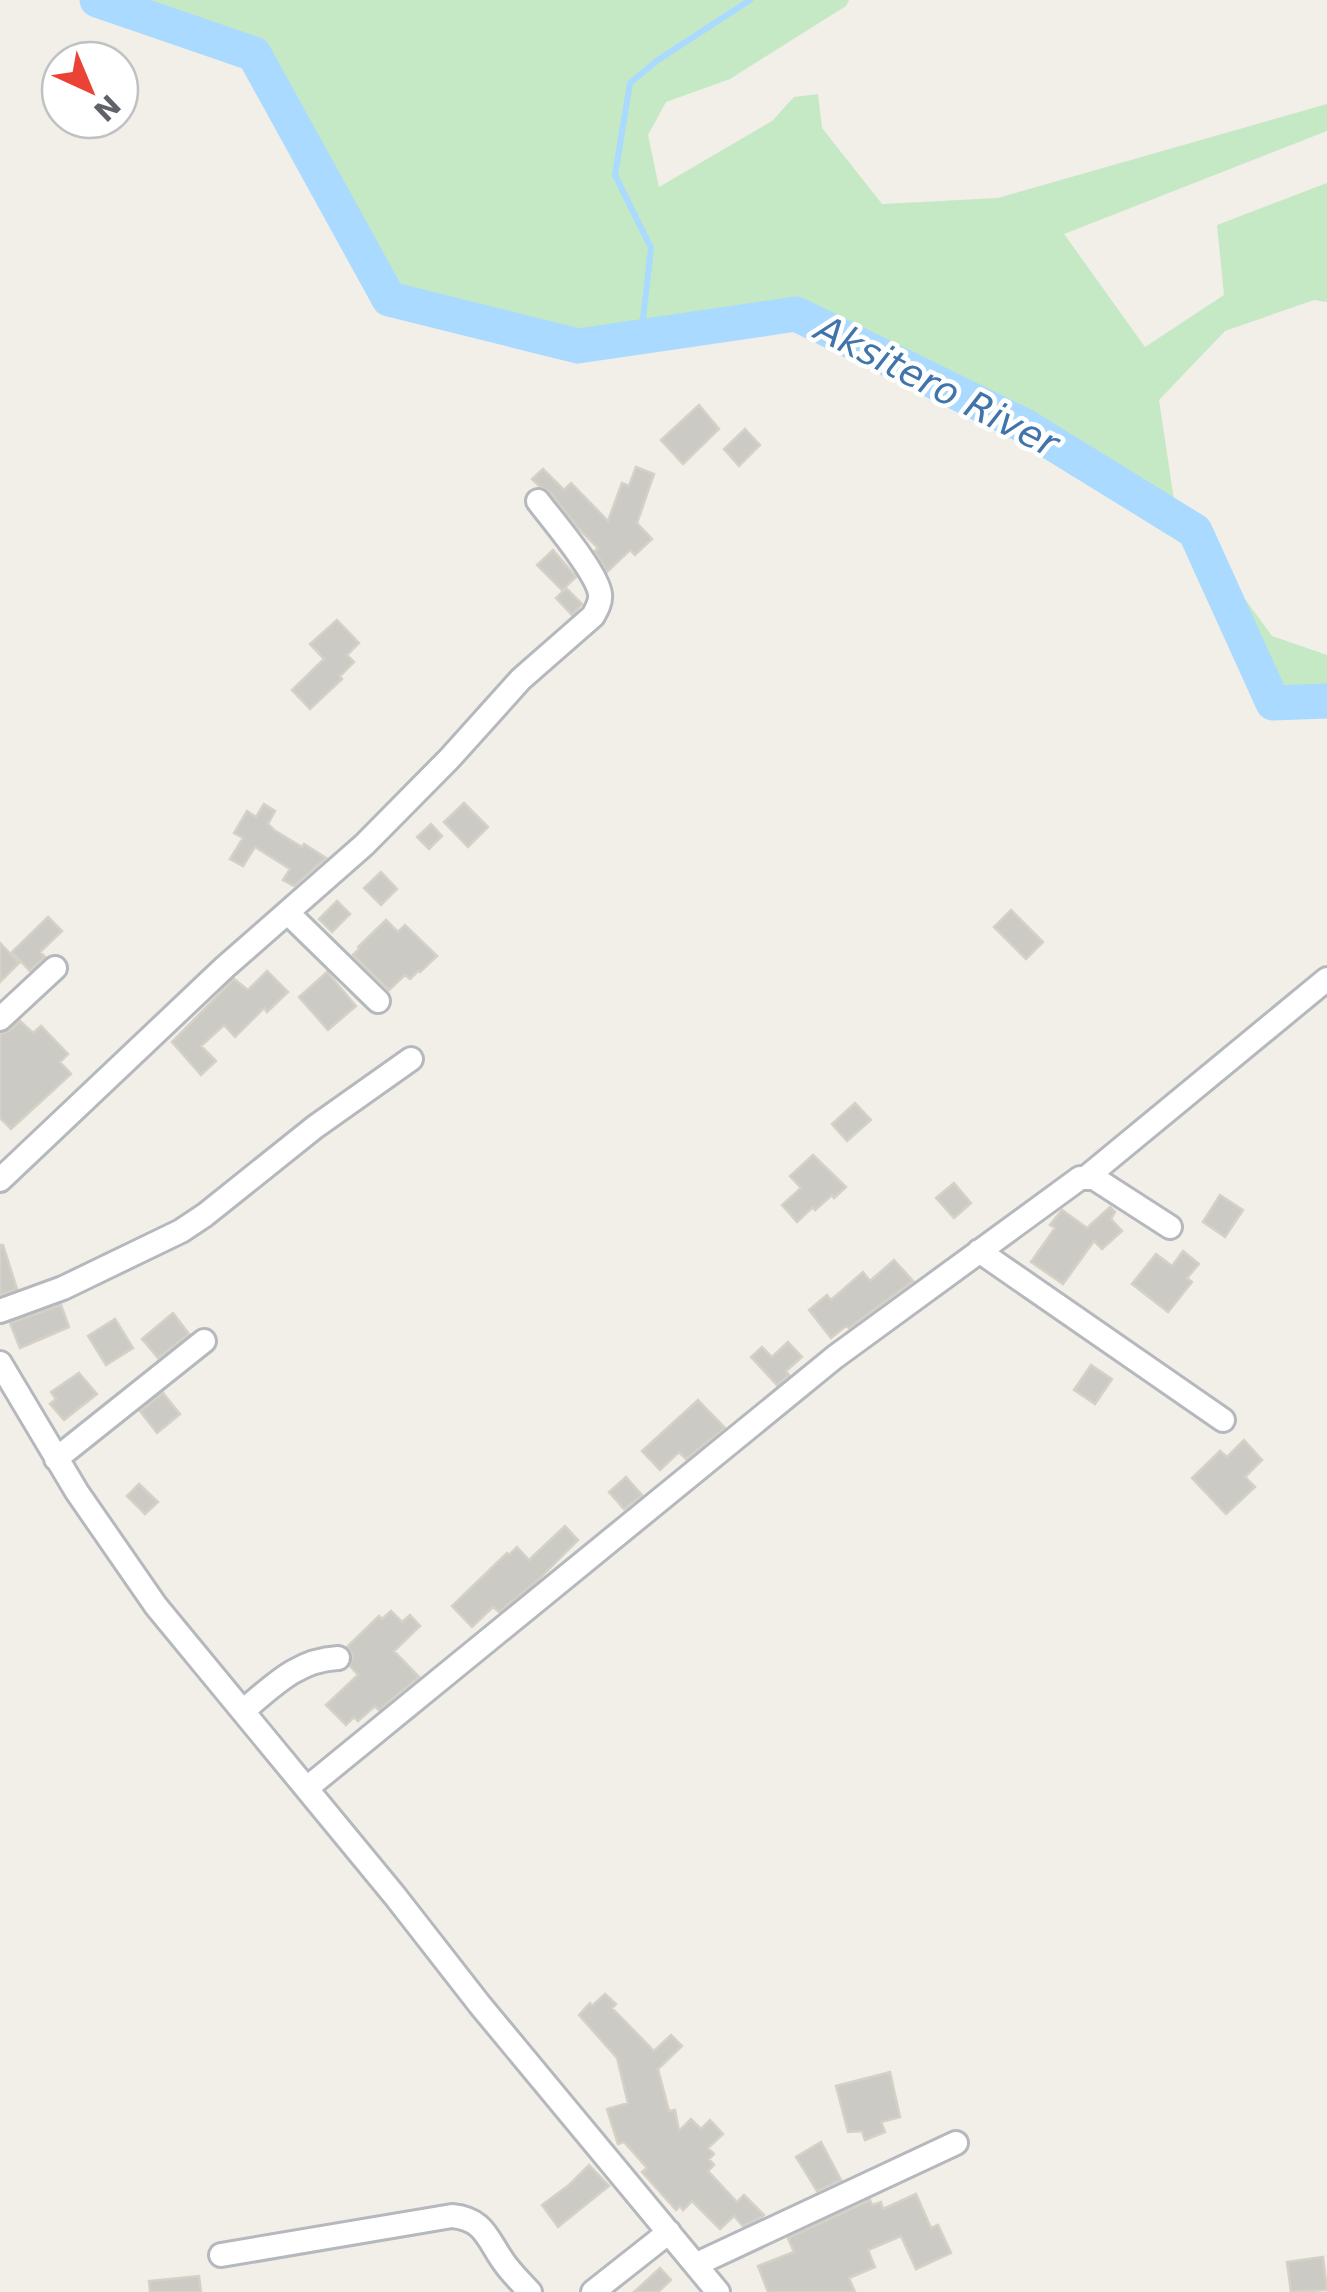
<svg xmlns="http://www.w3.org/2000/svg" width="1327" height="2292" viewBox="0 0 1327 2292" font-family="'DejaVu Sans',sans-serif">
<rect width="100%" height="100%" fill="#f1efe8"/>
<path fill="#c5e8c5" d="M 97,0 L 849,0 L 846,6 L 730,79 L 666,102 L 648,135 L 659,187 L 772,121 L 794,97 L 818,94 L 822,128 L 882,204 L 998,198 L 1327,104 L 1327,131 L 1064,234 L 1145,347 L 1224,295 L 1217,225 L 1327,183 L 1327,302 L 1314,300 L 1225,331 L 1159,400 L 1177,520 L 796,314 L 578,346 L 389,299 L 254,54 Z
M 1195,531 L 1272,636 L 1327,655 L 1327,701 L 1273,703 Z"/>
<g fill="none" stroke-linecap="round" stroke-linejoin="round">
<path stroke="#aadaff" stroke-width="6" d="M 641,337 L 651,248 L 615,175 L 630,83 L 658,60 L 750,0"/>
<path stroke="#aadaff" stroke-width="35" d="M 97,0 L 254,54 L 389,299 L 578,346 L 796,314 L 1023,425 L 1195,531 L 1273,703 L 1327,701"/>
</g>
<path fill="#cccac5" stroke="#d6d1c6" stroke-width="2.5" d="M 699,405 L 719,429 L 683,464 L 661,440 Z
M 745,429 L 760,445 L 739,466 L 724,449 Z
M 636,467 L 654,474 L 637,523 L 652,539 L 635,555 L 630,550 L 607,572 L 595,551 L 598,548 L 578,528 L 550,492 L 539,486 L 532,479 L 543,469 L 564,490 L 571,483 L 608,521 L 622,483 L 629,486 Z
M 553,550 L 576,577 L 562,590 L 537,565 Z
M 566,588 L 582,604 L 572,615 L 556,598 Z
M 337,620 L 359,643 L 347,655 L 354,662 L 340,676 L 342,679 L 310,709 L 292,690 L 324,659 L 310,644 Z
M 464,803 L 488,827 L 468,847 L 444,822 Z
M 264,804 L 275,811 L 268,824 L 274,830 L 302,847 L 304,844 L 326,858 L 294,886 L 283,880 L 290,869 L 255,847 L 243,866 L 230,859 L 243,838 L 234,833 L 247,811 L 256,817 Z
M 431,824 L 442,836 L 429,849 L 417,837 Z
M 381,872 L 397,889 L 381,905 L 364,888 Z
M 337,901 L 350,914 L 332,932 L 319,919 Z
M 1011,910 L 1043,942 L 1026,959 L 994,927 Z
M 48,917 L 62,931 L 40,952 L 45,957 L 30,971 L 12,952 Z
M 386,920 L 398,932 L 405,925 L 437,956 L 420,972 L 418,971 L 410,979 L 405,975 L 389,990 L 353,955 L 359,949 L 358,947 Z
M 0,943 L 19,963 L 0,982 Z
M 267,971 L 288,992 L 267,1012 L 264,1008 L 235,1037 L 224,1025 L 201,1046 L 216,1061 L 201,1075 L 172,1042 L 234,979 L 248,990 Z
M 327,972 L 356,1006 L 328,1030 L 299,997 Z
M 20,1021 L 33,1033 L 41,1026 L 68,1054 L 60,1062 L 71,1074 L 11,1129 L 0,1118 L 0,1034 L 9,1031 Z
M 855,1103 L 871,1120 L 847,1141 L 832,1124 Z
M 813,1155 L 846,1187 L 834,1198 L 832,1195 L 815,1210 L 813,1207 L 797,1222 L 782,1205 L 801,1188 L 790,1176 Z
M 954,1183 L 971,1203 L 954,1218 L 936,1198 Z
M 1220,1195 L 1243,1210 L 1225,1237 L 1203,1222 Z
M 1110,1207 L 1115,1212 L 1111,1219 L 1122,1231 L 1102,1249 L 1094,1241 L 1063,1284 L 1031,1262 L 1055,1228 L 1050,1225 L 1062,1210 L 1087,1228 Z
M 0,1245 L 3,1245 L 17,1289 L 0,1295 Z
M 1183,1251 L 1199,1264 L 1187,1278 L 1192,1282 L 1168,1312 L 1132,1284 L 1156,1254 L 1172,1266 Z
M 894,1260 L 913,1281 L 849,1328 L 846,1326 L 831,1338 L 809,1310 L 827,1295 L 831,1300 L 863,1272 L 870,1281 Z
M 61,1305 L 69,1327 L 20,1348 L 10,1323 Z
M 173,1313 L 189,1334 L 158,1358 L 142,1339 Z
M 115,1319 L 133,1348 L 106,1365 L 88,1336 Z
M 788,1342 L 802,1357 L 786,1371 L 789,1375 L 777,1385 L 751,1357 L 762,1347 L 772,1357 Z
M 1091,1365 L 1112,1379 L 1095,1404 L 1074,1390 Z
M 79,1373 L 97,1394 L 64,1420 L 50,1404 L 56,1399 L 51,1392 Z
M 163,1393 L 180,1414 L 157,1433 L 140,1411 Z
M 698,1400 L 725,1428 L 686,1459 L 679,1452 L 660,1470 L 642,1451 Z
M 1244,1440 L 1262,1460 L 1245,1477 L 1255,1487 L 1226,1514 L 1192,1478 L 1220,1451 L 1227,1457 Z
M 626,1477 L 642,1495 L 624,1509 L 609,1492 Z
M 139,1484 L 158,1502 L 145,1514 L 127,1496 Z
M 565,1526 L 578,1540 L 537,1581 L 499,1612 L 493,1607 L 472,1627 L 452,1606 L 507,1553 L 509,1555 L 517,1547 L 529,1560 Z
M 391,1611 L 402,1622 L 410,1615 L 420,1626 L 394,1651 L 419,1677 L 379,1710 L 375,1706 L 358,1721 L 354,1717 L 346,1725 L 326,1705 L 358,1675 L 350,1666 L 353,1655 L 347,1647 L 379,1616 L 382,1619 Z
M 605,1994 L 616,2004 L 612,2008 L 654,2051 L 671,2035 L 682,2046 L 658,2069 L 669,2111 L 675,2110 L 679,2131 L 691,2119 L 701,2129 L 710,2120 L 723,2134 L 708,2148 L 714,2154 L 709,2159 L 714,2165 L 708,2171 L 737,2202 L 744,2195 L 764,2215 L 762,2217 L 743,2226 L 734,2216 L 720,2229 L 692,2201 L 683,2210 L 680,2206 L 676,2210 L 642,2172 L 647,2168 L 624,2142 L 618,2144 L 607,2109 L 628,2103 L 617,2058 L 579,2015 L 590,2003 L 592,2006 Z
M 890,2072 L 900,2117 L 881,2122 L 885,2132 L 865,2140 L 862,2131 L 848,2132 L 836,2086 Z
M 821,2142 L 841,2180 L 817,2191 L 796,2157 Z
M 589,2165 L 609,2186 L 558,2227 L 542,2205 L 569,2185 Z
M 916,2194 L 931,2228 L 938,2225 L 951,2253 L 916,2269 L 901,2236 L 868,2250 L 875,2267 L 849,2278 L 855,2292 L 768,2292 L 758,2266 L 794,2252 L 788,2238 L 870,2200 L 872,2205 L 881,2202 L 883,2209 Z
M 1323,2257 L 1327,2290 L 1291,2292 L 1287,2262 Z
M 660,2268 L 671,2280 L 658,2292 L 634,2292 Z
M 199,2276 L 201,2292 L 150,2292 L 149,2281 Z"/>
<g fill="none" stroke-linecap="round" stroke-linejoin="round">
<g stroke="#b5b8bc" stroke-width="28">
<path id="minor" d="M 288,913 L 378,1001
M 0,1019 L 55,968
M 1088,1176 L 1327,979
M 0,1180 L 225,967 L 364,845 L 449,759 L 521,679 L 593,616 C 597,609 601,602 600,594 C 597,572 553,521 538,501
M 979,1251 L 1223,1420
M 0,1311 L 63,1288 L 181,1231 L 205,1215 L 315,1127 L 411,1059
M 0,1363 L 77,1492 L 156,1606 L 395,1896 L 480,2005 L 718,2292
M 56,1459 L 204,1341
M 243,1711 C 273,1686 297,1660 338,1658
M 307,1788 L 835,1357 L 1080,1178 L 1094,1178 L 1170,1227
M 221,2255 L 452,2216 C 484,2219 487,2238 503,2261 C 511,2273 521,2282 530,2292
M 697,2264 L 956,2143
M 593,2292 L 669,2232"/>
</g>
<use href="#minor" stroke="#fff" stroke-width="22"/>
</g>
<g text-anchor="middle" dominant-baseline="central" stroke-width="9" stroke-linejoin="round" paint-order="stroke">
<g font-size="38" font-style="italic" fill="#4174aa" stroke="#fff">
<text transform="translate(937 386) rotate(27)">Aksitero River</text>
</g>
</g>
<g transform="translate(90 90) rotate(136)"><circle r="48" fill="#ffffff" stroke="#bfc1c3" stroke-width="2.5"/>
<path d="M0-8L18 38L0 25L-18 38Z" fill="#ea4335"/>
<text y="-15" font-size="28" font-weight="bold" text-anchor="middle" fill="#5f6368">N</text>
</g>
</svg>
